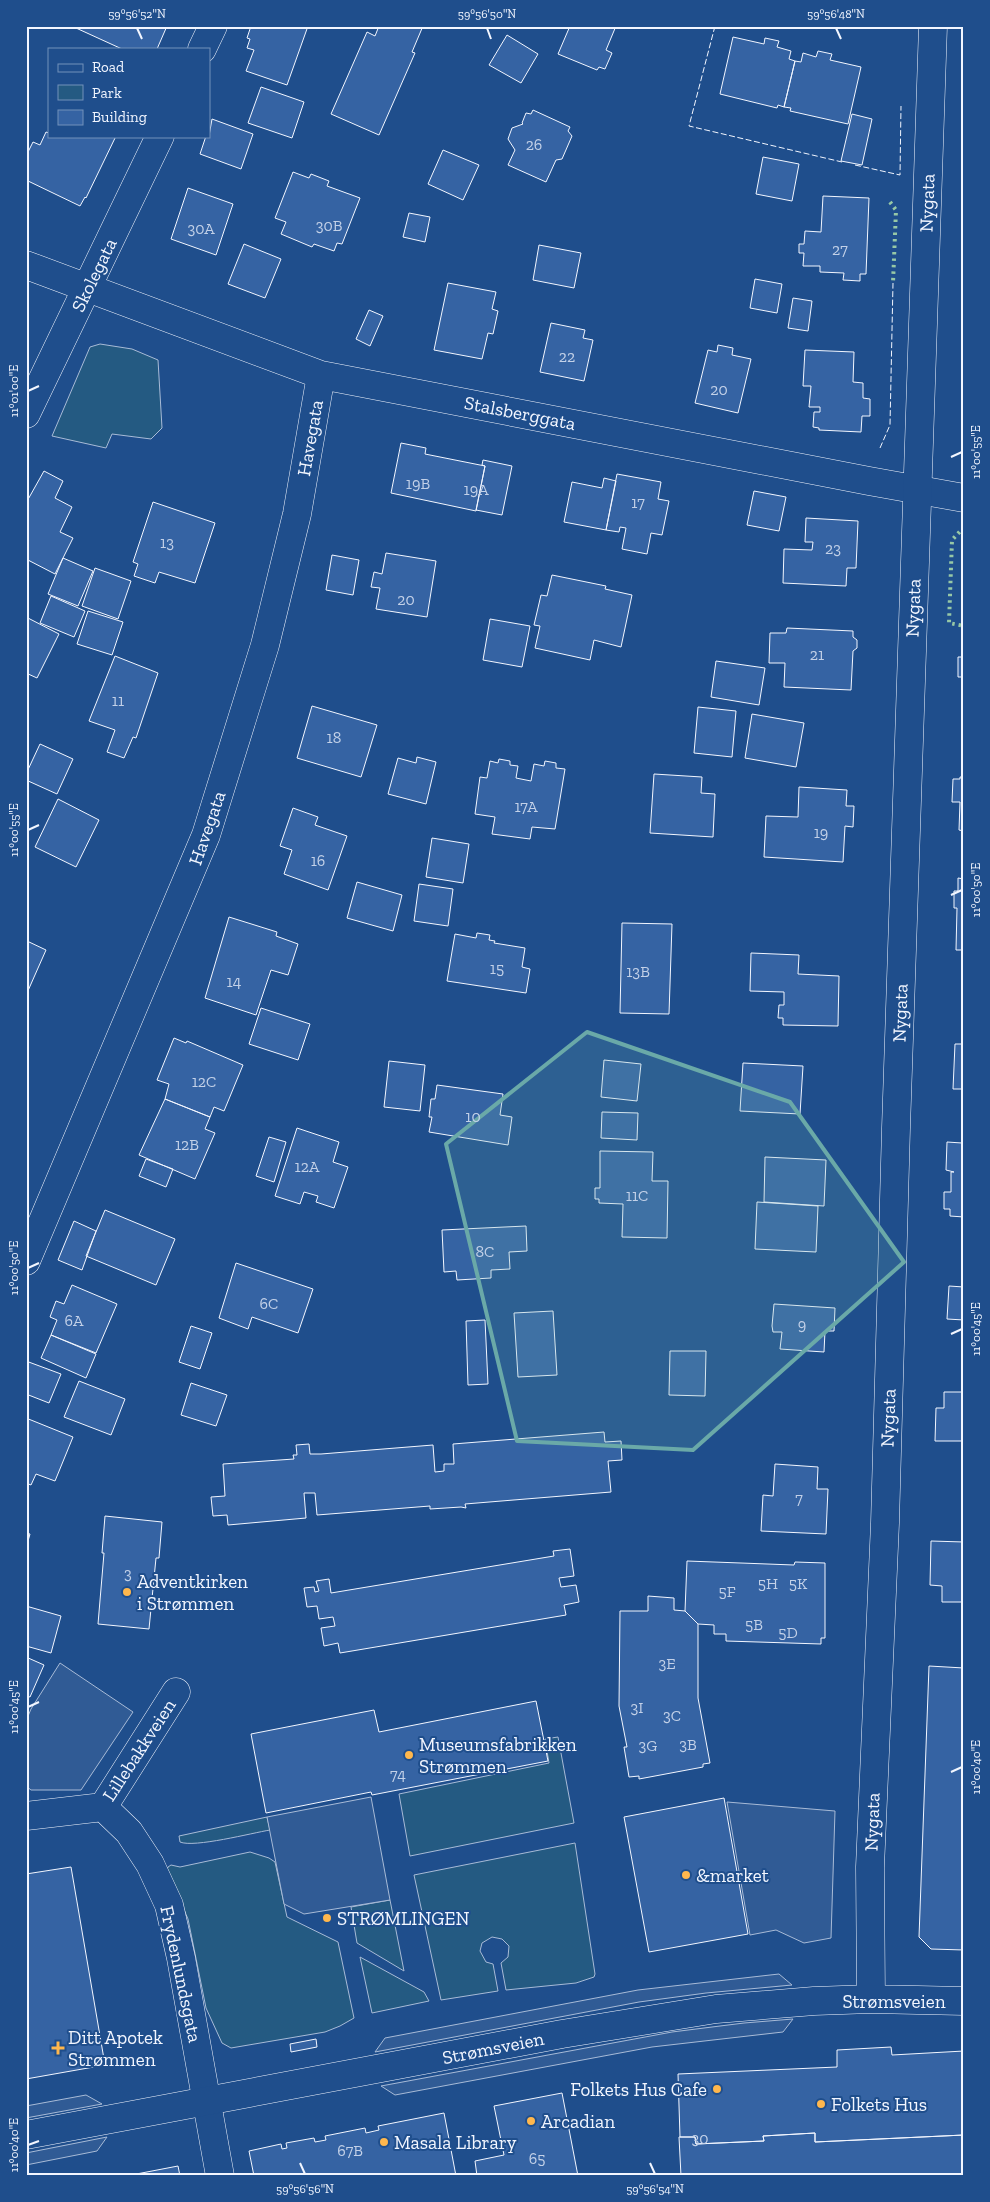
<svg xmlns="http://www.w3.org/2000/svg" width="990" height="2202" viewBox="0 0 990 2202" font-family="'Zilla Slab',serif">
<rect width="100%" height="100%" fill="#1f4e8c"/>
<path fill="#245a82" stroke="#a8bbd7" d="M 100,344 L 132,349 L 158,360 L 162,428 L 151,439 L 112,434 L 106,448 L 52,436 L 90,347 Z
M 558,1737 L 574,1823 L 410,1856 L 399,1794 L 549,1763 L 545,1739 Z
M 267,1817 L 270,1830 C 252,1833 194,1848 180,1842 L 179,1836 Z
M 575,1843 L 595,1974 L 594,1977 L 576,1983 L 506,1990 L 501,1963 L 508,1957 L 509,1946 L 502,1939 L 492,1937 L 482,1943 L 480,1951 L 486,1962 L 493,1964 L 498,1991 L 441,2000 L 414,1875 Z
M 250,1852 L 269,1858 L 275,1862 L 287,1917 L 338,1942 L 354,2018 L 340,2026 L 325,2032 L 231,2048 L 222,2043 L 206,2008 L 188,1919 L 167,1870 L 168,1867 L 171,1865 L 180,1867 Z
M 390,1900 L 404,1971 L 357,1943 L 351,1907 Z
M 360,1957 L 424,1992 L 429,2001 L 372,2013 Z"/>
<path fill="#305b95" stroke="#a8bbd7" d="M 60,1663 L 133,1712 L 81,1790 L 31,1790 L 26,1786 L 26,1721 L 31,1709 Z
M 371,1797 L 390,1900 L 304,1914 L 284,1904 L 267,1817 Z
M 727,1802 L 835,1811 L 831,1938 L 804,1943 L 776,1930 L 750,1935 Z
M 779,1974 L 792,1985 L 706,1993 L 639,2002 L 375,2052 L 385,2038 L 638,1990 Z
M 793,2019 L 783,2032 L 652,2047 L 395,2095 L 381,2086 L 672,2032 L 744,2023 Z
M 86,2095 L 102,2104 L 26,2118 L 26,2106 Z
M 107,2137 L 97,2151 L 26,2165 L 26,2153 Z"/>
<path fill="#3563a3" stroke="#f2f6ff" d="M 77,26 L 167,26 L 157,49 L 122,49 L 76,28 Z
M 251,26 L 308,26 L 287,85 L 246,71 L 254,50 L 247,48 L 250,39 L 247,38 Z
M 379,26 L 423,26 L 412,52 L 415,53 L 379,135 L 331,114 L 367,32 L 375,36 Z
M 570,26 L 616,26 L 606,50 L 612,53 L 605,69 L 599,67 L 597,70 L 558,54 Z
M 507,35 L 538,54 L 521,83 L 489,65 Z
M 733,37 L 764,44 L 765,38 L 779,41 L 777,47 L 791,51 L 789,59 L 795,61 L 784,107 L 778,105 L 777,108 L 720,94 Z
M 818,51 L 832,54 L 830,60 L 861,67 L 848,124 L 790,111 L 791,108 L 784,107 L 795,61 L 801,62 L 803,53 L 816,57 Z
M 261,87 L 304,102 L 292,138 L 248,123 Z
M 533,110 L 570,127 L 568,131 L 572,136 L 562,159 L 556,160 L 546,182 L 508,165 L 515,150 L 508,139 L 512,128 L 523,124 L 522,123 L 526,113 L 531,114 Z
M 852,114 L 872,119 L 862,165 L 841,161 Z
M 212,119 L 253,134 L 241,169 L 200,154 L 206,136 L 209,136 Z
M 46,132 L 49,133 L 49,136 L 116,136 L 86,198 L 85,197 L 80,206 L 26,180 L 26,156 L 33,142 L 40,145 Z
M 443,150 L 479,165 L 463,200 L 428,184 Z
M 763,157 L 799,164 L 792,201 L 756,194 Z
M 293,172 L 309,178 L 311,174 L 329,181 L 327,186 L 360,198 L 342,244 L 337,243 L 334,251 L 314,244 L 312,247 L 281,234 L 286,222 L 275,218 Z
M 188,188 L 233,204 L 216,255 L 171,239 Z
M 823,196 L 869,198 L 866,274 L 860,274 L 860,281 L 843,280 L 844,273 L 820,272 L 820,266 L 803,266 L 804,253 L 799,253 L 799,244 L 804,244 L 805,231 L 821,232 Z
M 409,213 L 430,217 L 425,242 L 403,237 Z
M 244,244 L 281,259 L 265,298 L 228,284 Z
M 539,245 L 581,253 L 574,288 L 533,280 Z
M 755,279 L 782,284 L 777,313 L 750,308 Z
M 448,283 L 496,292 L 492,309 L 498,311 L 493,334 L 488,333 L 482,359 L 434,350 Z
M 793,298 L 812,301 L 808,331 L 788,328 Z
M 369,310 L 383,316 L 370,346 L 356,339 Z
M 551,323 L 585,330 L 583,338 L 593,340 L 584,381 L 540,372 Z
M 718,345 L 733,348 L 732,355 L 751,359 L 738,413 L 695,403 L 708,350 L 717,352 Z
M 805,350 L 854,352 L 853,382 L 863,383 L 863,398 L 870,399 L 870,416 L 862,416 L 861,432 L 819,430 L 819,428 L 813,427 L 814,412 L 820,412 L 820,407 L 809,407 L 811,386 L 803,386 Z
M 401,443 L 426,448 L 425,454 L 485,466 L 476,511 L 391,493 Z
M 483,460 L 512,466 L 502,515 L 476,510 L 485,466 L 482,465 Z
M 44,471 L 63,481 L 55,498 L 72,507 L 60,532 L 73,538 L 55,574 L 26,559 L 26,503 Z
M 617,474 L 661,482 L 658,499 L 669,501 L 662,535 L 651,533 L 647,554 L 622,549 L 626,528 L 620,527 L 619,532 L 606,530 Z
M 604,478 L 616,481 L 606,530 L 564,522 L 572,482 L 602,488 Z
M 754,491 L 786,497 L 779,531 L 747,525 Z
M 153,502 L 215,523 L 195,583 L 159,572 L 155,583 L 134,576 L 138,564 L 133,562 Z
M 806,518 L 858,521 L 856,568 L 847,568 L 846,586 L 783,583 L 784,549 L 812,550 L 813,542 L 805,542 Z
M 386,553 L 436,561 L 427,617 L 376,609 L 380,588 L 371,587 L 374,572 L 382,574 Z
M 332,555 L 359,560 L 353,595 L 326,590 Z
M 63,558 L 93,571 L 78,606 L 48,594 Z
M 95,568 L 131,581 L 118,619 L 82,606 Z
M 552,575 L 606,586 L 605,589 L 632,595 L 621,647 L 594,640 L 590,660 L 535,648 L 540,626 L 534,625 L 541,595 L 547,596 Z
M 51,596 L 85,611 L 74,637 L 40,623 Z
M 88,611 L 123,622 L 112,655 L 77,644 Z
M 26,617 L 59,634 L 37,678 L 26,673 Z
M 490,619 L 530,626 L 522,667 L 483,660 Z
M 787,628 L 853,631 L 853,637 L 857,640 L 857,648 L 853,651 L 851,690 L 784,687 L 785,663 L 769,663 L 770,633 L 786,633 Z
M 115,656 L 158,673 L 136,738 L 133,737 L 124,758 L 107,752 L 115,730 L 89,721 Z
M 958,657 L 964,657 L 964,677 L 958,677 Z
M 716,661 L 765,668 L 759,705 L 711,697 Z
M 312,706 L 377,725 L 361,777 L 297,758 Z
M 698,707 L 736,711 L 732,757 L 694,753 Z
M 752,714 L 804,723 L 796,767 L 745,758 Z
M 40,744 L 73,759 L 57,794 L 26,780 L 26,774 Z
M 417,757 L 436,762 L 426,804 L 388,794 L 398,758 L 416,763 Z
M 499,759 L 510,761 L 510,765 L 518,766 L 516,778 L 531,781 L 534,764 L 544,766 L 545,761 L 556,763 L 556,768 L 565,769 L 555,829 L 532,827 L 530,839 L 492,834 L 495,817 L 475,814 L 480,777 L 487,778 L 490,761 L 498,763 Z
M 654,774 L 702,777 L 701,793 L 715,794 L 713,837 L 650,833 Z
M 960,777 L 964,777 L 964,831 L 959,830 L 960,802 L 952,802 L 953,779 L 960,779 Z
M 799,787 L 847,790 L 846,806 L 854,806 L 853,827 L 845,826 L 843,862 L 764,857 L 766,816 L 798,817 Z
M 58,799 L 99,820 L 76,867 L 35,847 Z
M 293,808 L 318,817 L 315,825 L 347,836 L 328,890 L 284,874 L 292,850 L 280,846 Z
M 432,838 L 469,844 L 463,883 L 426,877 Z
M 958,878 L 964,879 L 964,950 L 956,950 L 957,908 L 954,908 L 954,891 L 958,891 Z
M 357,882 L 402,895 L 393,931 L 347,918 Z
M 419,884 L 453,889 L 448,926 L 414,921 Z
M 229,917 L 277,932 L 276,936 L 298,944 L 288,975 L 271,970 L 256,1015 L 205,998 Z
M 622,923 L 672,924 L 669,1014 L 620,1013 Z
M 477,933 L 490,935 L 489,940 L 495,941 L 494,943 L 525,948 L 522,967 L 530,969 L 526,993 L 447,981 L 455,934 L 476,938 Z
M 26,938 L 27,941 L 46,950 L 27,993 Z
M 751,953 L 799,955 L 798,974 L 839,976 L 838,1026 L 783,1025 L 783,1018 L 778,1018 L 779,1005 L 784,1005 L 784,992 L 750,991 Z
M 261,1008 L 310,1024 L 298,1060 L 249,1044 Z
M 174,1038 L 186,1043 L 187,1041 L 243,1065 L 224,1111 L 214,1107 L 210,1117 L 165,1099 L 169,1084 L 157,1080 Z
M 955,1044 L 964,1044 L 964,1089 L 953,1089 Z
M 604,1060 L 641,1064 L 637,1101 L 601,1097 Z
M 389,1061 L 425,1065 L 420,1111 L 384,1107 Z
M 743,1063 L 803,1066 L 800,1114 L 740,1111 Z
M 437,1085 L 503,1094 L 500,1115 L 512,1117 L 508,1145 L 429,1132 L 432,1117 L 429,1117 L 431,1099 L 435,1099 Z
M 165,1099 L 210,1117 L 205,1129 L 215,1133 L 195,1179 L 139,1155 Z
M 602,1112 L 638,1113 L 637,1140 L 601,1138 Z
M 297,1128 L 339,1142 L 333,1162 L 348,1167 L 334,1208 L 316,1202 L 318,1196 L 304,1192 L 300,1204 L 275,1196 Z
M 269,1137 L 286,1142 L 274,1182 L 256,1176 Z
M 962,1141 L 964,1217 L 950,1216 L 950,1209 L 944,1209 L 944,1192 L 951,1192 L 951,1172 L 954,1172 L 946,1170 L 947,1142 L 962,1143 Z
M 600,1151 L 653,1152 L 652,1181 L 668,1181 L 667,1238 L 622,1237 L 623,1204 L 599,1203 L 599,1199 L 595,1199 L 595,1188 L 600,1188 Z
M 765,1157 L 826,1160 L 824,1206 L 764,1202 Z
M 146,1159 L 173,1169 L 166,1187 L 139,1176 Z
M 757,1202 L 818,1206 L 816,1252 L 755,1249 Z
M 105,1210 L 175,1239 L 156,1285 L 86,1256 Z
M 74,1221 L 96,1231 L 82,1270 L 58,1260 Z
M 526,1226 L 527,1251 L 509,1252 L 510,1269 L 491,1270 L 491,1278 L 457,1280 L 456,1271 L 444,1272 L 442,1230 Z
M 236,1263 L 313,1289 L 298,1333 L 252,1317 L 248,1329 L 219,1318 Z
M 72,1285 L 117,1304 L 96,1353 L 51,1335 L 57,1320 L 50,1317 L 56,1301 L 64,1304 Z
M 949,1286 L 964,1287 L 964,1320 L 947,1319 Z
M 774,1304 L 835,1308 L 834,1331 L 825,1331 L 824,1352 L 780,1349 L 782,1332 L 773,1332 L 772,1326 Z
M 553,1311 L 557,1375 L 518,1377 L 514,1313 Z
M 485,1320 L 488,1384 L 468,1385 L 466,1321 Z
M 191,1326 L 212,1333 L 200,1369 L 179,1362 Z
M 51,1335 L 96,1354 L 86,1378 L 41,1358 Z
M 670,1351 L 706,1351 L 705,1396 L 669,1395 Z
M 26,1361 L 61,1374 L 49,1403 L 26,1394 Z
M 79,1381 L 125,1399 L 111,1435 L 64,1417 Z
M 191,1383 L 227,1395 L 216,1426 L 181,1415 Z
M 944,1392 L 964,1392 L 964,1441 L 935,1441 L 936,1408 L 944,1408 Z
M 26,1418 L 73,1437 L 55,1481 L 36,1474 L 31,1485 L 26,1483 Z
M 604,1432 L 605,1442 L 621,1441 L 622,1460 L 608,1461 L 611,1492 L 465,1504 L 466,1508 L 461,1507 L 430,1509 L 430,1506 L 317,1515 L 315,1493 L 304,1493 L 306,1518 L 228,1525 L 227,1515 L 213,1516 L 211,1497 L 225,1496 L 223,1464 L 294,1459 L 293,1455 L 297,1455 L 296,1445 L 309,1444 L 310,1454 L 321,1454 L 433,1445 L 435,1472 L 444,1471 L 444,1464 L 454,1464 L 453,1444 Z
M 775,1464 L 818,1467 L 817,1489 L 828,1489 L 826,1534 L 761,1531 L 763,1495 L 773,1496 Z
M 105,1516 L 162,1522 L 159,1558 L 156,1558 L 149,1629 L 98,1624 L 104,1553 L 102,1553 Z
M 26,1533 L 30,1534 L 26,1548 Z
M 931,1541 L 964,1542 L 964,1602 L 942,1602 L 942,1586 L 930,1585 Z
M 570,1549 L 574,1576 L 559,1578 L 561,1587 L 576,1585 L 579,1602 L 564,1605 L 566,1615 L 340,1653 L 338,1643 L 324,1646 L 321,1628 L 335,1626 L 333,1617 L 319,1619 L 317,1606 L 307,1607 L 304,1588 L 314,1587 L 315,1592 L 319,1591 L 316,1581 L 329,1579 L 331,1593 L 554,1556 L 553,1551 Z
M 687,1561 L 794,1565 L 795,1562 L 825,1563 L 825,1638 L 821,1638 L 821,1644 L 726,1641 L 726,1634 L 714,1634 L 714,1625 L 698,1624 L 685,1611 Z
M 648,1596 L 674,1598 L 674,1610 L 685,1611 L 698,1624 L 698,1698 L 710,1763 L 703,1764 L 703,1767 L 639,1779 L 639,1776 L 629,1777 L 624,1747 L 627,1747 L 619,1706 L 620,1611 L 648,1611 Z
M 26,1606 L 61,1616 L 51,1653 L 26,1646 Z
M 26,1657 L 44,1665 L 30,1697 L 26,1696 Z
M 929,1666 L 964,1668 L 964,1950 L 931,1949 L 919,1937 Z
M 536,1701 L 548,1761 L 372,1795 L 371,1792 L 266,1813 L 251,1734 L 374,1710 L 379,1732 Z
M 724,1798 L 748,1934 L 649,1952 L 624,1817 Z
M 71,1867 L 105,2065 L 26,2079 L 26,1874 Z
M 316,2039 L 317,2047 L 291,2052 L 290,2044 Z
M 891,2047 L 892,2055 L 964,2051 L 964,2135 L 815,2142 L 815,2133 L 763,2136 L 764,2141 L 696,2144 L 695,2137 L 680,2137 L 678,2074 L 837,2067 L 837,2050 Z
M 562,2093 L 578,2176 L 477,2176 L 475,2161 L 504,2155 L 494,2106 Z
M 444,2113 L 456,2176 L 254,2176 L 249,2151 L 281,2144 L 282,2149 L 287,2148 L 286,2143 L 314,2138 L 315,2142 L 326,2140 L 325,2136 L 365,2128 L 366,2133 L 379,2130 L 378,2126 Z
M 815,2133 L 815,2142 L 964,2135 L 964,2176 L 681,2176 L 679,2137 L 695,2137 L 696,2144 L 764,2141 L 763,2136 Z
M 178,2166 L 180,2176 L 126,2176 Z"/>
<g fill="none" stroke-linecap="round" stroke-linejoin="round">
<g stroke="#f2f6ff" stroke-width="29">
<path id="minor" d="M 202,49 L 213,26
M 26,265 L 321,375 L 869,481 L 964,498
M 26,414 L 160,136
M 26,1261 L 206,835 L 265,645 L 297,514 L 321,375
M 103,1807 L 176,1692
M 26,1816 L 103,1807 L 129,1832 L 150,1864 L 169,1905 L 181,1958 L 220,2176"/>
</g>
<g stroke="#f2f6ff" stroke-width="29">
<path id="secondary" d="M 871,1999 L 870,1867 L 885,1523 L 896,1128 L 933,26
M 26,2135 L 562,2034 L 716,2009 L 814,2001 L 871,1999 L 964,2001"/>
</g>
<use href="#minor" stroke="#1f4e8c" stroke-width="28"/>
<use href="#secondary" stroke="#1f4e8c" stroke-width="28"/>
<path stroke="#97c8a6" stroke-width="4" stroke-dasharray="2.5 4" stroke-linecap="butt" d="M 890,202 L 896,210 L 893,283
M 964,527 L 952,540 L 949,623 L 964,626"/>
<path stroke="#f2f6ff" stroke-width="1" stroke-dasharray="6 2.5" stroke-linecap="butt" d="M 715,26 L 689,126 L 842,162
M 855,165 L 900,175 L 901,106
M 880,448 L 890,425 L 893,283"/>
</g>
<path fill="#6aa9a8" fill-opacity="0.2" stroke="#6aa9a8" stroke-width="4" stroke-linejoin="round" d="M 587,1032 L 790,1102 L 904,1262 L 693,1450 L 517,1441 L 446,1144 Z"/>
<path fill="none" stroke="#f2f6ff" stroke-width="2" d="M 137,28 L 142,39M 487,28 L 491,39M 836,28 L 841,39M 28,391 L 39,386M 951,457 L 962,452M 28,830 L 39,825M 951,895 L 962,890M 28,1268 L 39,1263M 951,1334 L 962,1329M 28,1707 L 39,1702M 951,1772 L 962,1767M 28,2145 L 39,2141M 300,2163 L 305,2174M 650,2163 L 655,2174"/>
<g fill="#ffb74d" stroke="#1f4e8c" stroke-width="2">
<circle cx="127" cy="1592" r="5"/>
<circle cx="409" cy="1755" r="5"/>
<circle cx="686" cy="1875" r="5"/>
<circle cx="327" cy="1918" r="5"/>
<path d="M55.5 2040.5h5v5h5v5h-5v5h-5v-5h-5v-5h5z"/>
<circle cx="717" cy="2089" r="5"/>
<circle cx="821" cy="2104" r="5"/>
<circle cx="531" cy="2121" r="5"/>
<circle cx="384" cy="2142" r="5"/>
</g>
<g text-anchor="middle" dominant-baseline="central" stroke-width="4" stroke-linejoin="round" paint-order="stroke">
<g font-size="16" fill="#c3d1e8">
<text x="534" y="144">26</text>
<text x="329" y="225">30B</text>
<text x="201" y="228">30A</text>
<text x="840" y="249">27</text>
<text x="567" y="356">22</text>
<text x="719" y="389">20</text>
<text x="418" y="483">19B</text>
<text x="476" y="489">19A</text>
<text x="638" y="502">17</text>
<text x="167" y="542">13</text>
<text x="833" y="548">23</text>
<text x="406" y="599">20</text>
<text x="817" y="654">21</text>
<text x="118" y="700">11</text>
<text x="334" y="737">18</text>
<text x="526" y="806">17A</text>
<text x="821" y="832">19</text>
<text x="318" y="860">16</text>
<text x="497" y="968">15</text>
<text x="638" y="971">13B</text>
<text x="234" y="981">14</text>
<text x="204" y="1081">12C</text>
<text x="473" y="1116">10</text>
<text x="187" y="1144">12B</text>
<text x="307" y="1166">12A</text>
<text x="637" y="1195">11C</text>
<text x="485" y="1251">8C</text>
<text x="269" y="1303">6C</text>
<text x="74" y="1320">6A</text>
<text x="802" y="1324">9</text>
<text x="799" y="1498">7</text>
<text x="128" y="1573">3</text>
<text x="768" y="1583">5H</text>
<text x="798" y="1583">5K</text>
<text x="727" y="1591">5F</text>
<text x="754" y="1624">5B</text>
<text x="788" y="1632">5D</text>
<text x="667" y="1663">3E</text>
<text x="637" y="1707">3I</text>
<text x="672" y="1715">3C</text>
<text x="688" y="1744">3B</text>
<text x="648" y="1745">3G</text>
<text x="398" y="1774">74</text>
<text x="700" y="2138">30</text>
<text x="350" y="2150">67B</text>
<text x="537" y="2158">65</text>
</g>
<g font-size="19" fill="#f2f6ff" stroke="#1f4e8c">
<text transform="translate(927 203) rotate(-88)">Nygata</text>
<text transform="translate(94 275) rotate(-64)">Skolegata</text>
<text transform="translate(520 413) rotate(11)">Stalsberggata</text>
<text transform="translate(310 438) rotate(-80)">Havegata</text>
<text transform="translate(913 608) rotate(-88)">Nygata</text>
<text transform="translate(207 828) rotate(-71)">Havegata</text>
<text transform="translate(900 1013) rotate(-88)">Nygata</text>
<text transform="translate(888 1418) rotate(-88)">Nygata</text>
<text transform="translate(139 1750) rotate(-57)">Lillebakkveien</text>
<text transform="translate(872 1822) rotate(-88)">Nygata</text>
<text transform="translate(181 1974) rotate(78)">Frydenlundsgata</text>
<text x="894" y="2001">Strømsveien</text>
<text transform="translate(493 2048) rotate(-11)">Strømsveien</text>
</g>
<g font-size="19" fill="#f2f6ff" stroke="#1f4e8c" text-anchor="start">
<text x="137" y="1581">Adventkirken<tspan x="137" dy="22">i Strømmen</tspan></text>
<text x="419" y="1744">Museumsfabrikken<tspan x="419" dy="22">Strømmen</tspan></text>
<text x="696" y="1875">&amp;market</text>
<text x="337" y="1918">STRØMLINGEN</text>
<text x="68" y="2037">Ditt Apotek<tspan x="68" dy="22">Strømmen</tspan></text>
<text x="707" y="2089" text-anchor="end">Folkets Hus Cafe</text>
<text x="831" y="2104">Folkets Hus</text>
<text x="541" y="2121">Arcadian</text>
<text x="394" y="2142">Masala Library</text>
</g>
</g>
<rect width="990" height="2202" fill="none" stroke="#1f4e8c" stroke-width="55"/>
<rect x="48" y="48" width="162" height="90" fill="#1f4e8c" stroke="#7391ba"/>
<rect x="58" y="64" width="25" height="8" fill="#1f4e8c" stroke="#7391ba"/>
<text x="92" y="72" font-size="15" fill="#f2f6ff">Road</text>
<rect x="58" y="85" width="25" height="15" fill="#245a82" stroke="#7391ba"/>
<text x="92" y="98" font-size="15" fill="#f2f6ff">Park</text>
<rect x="58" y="110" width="25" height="15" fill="#3563a3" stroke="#7391ba"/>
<text x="92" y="122" font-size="15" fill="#f2f6ff">Building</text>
<rect x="28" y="28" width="934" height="2146" fill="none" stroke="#f2f6ff" stroke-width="2"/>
<g font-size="12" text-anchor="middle" fill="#f2f6ff">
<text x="137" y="18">59°56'52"N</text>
<text x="487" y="18">59°56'50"N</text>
<text x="836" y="18">59°56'48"N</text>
<text transform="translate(14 391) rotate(-90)" y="4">11°01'00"E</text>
<text transform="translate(976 452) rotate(-90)" y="4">11°00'55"E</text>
<text transform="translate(14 830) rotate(-90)" y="4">11°00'55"E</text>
<text transform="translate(976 890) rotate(-90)" y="4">11°00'50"E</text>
<text transform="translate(14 1268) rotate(-90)" y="4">11°00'50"E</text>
<text transform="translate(976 1329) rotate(-90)" y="4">11°00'45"E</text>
<text transform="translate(14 1707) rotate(-90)" y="4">11°00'45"E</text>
<text transform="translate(976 1767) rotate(-90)" y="4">11°00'40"E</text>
<text transform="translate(14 2145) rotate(-90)" y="4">11°00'40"E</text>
<text x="305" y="2193">59°56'56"N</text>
<text x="655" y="2193">59°56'54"N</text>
</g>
</svg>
